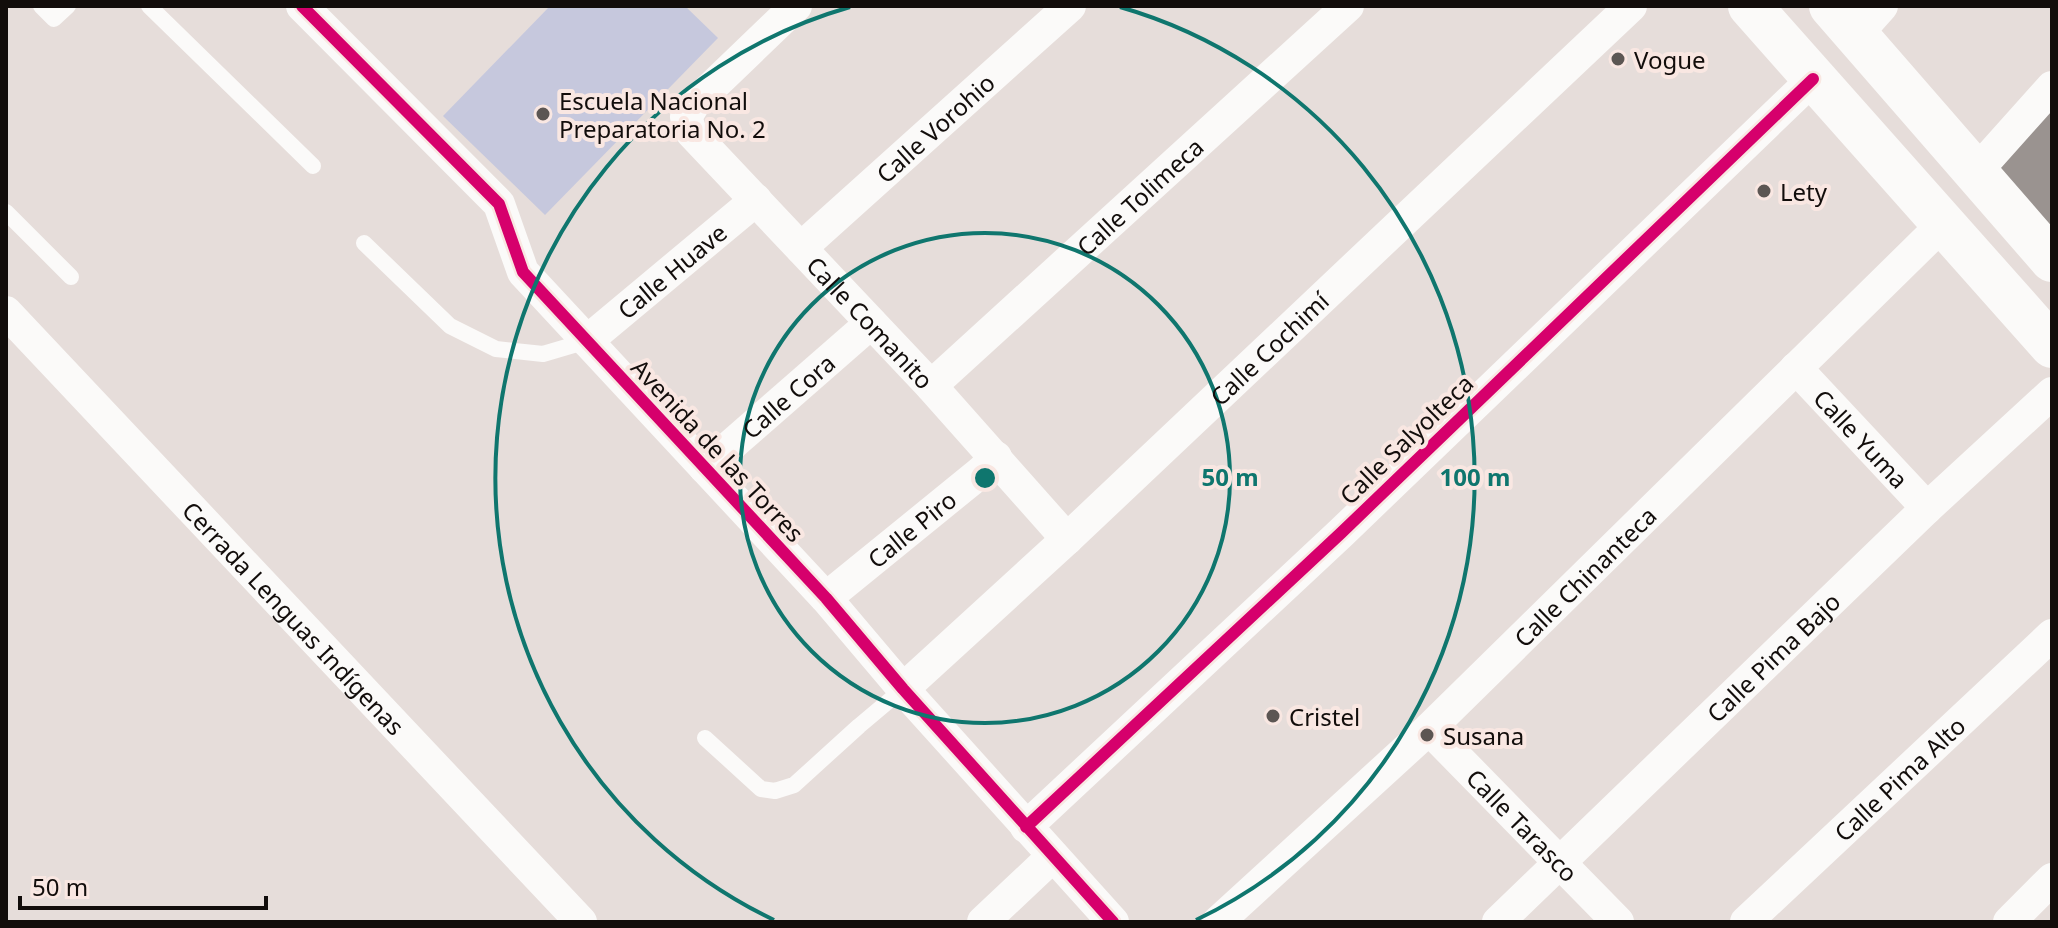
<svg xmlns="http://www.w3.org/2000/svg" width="2058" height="928" viewBox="0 0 2058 928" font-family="'Noto Sans',sans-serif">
<rect width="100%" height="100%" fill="#e6ddda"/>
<path fill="#c6c8dd" d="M 550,6 L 685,6 L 718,38 L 545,215 L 443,116 Z"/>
<path fill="#9a9390" d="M 2052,91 L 2052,229 L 1989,159 Z"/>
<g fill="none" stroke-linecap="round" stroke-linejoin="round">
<path stroke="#fbfaf9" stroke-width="16" d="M 41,6 L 54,19 L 68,6
M 149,6 L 313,166
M 6,212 L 71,277
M 364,243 L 450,326 L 496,349 L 543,354 L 587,341
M 705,738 L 761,789 L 775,791 L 794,785 L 859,726 L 903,689"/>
<g stroke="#fbfaf9" stroke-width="32">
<path d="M 302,6 L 499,204 L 523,272 L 826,598 L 903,689 L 1113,922"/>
<path id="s1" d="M 796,6 L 694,104 L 686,117 L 691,132 L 931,386 L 1067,539"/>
<path d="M 1857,34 L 1882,6"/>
<path d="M 1975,173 L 2052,87"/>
<path id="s2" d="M 801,248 L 1070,6"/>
<path id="s3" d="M 6,312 L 581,922"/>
<path id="s4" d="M 587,341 L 756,200"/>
<path id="s5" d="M 1796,368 L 1927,508"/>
<path id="s6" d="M 931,386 L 1348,6"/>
<path id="s7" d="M 705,468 L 871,323"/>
<path id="s8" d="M 826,598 L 981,472 L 996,457"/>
<path id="s9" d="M 903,689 L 1067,539 L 1631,6"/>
<path id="s10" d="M 1429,729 L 1618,922"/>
<path d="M 1026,827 L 1341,533 L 1813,79"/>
<path d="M 983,922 L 1053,856"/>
<path id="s11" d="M 1218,922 L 1429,729 L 1943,224"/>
<path id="s12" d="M 1498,922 L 1927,508 L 2052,393"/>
<path id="s13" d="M 1746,922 L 2052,635"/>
<path d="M 2009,922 L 2052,879"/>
</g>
<path stroke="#fbfaf9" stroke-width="44" d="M 1750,6 L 2052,346
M 1831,6 L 2052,260"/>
<g stroke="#f9e7e2" stroke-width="17">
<path id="cycleway" d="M 302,6 L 499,204 L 523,272 L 826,598 L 903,689 L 1113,922
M 1026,827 L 1341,533 L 1813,79"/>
</g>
<use href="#cycleway" stroke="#d6006c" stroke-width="12"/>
</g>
<g fill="none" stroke="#0f766e" stroke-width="4">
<circle cx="985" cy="478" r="245"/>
<path d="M774 920A490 490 0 0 1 850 7M1120 7A490 490 0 0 1 1196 920"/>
</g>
<g fill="#5c5653" stroke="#f9e7e2" stroke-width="3">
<circle cx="1618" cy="59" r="8"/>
<circle cx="543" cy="114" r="8"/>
<circle cx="1764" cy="191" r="8"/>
<circle cx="1273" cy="716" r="8"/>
<circle cx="1427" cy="735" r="8"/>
</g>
<g text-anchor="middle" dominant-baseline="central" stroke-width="8" stroke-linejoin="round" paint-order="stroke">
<g font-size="24" fill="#120d0b" stroke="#f9e7e2" text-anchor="start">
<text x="1634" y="59">Vogue</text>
<text x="559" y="100">Escuela Nacional<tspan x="559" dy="28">Preparatoria No. 2</tspan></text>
<text x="1780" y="191">Lety</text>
<text x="1289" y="716">Cristel</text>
<text x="1443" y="735">Susana</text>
</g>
<g font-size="24" fill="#120d0b" stroke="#f9e7e2">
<text stroke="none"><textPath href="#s2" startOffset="180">Calle Vorohio</textPath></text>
<text stroke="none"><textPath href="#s6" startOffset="282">Calle Tolimeca</textPath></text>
<text stroke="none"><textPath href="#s4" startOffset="110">Calle Huave</textPath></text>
<text stroke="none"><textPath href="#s1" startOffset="434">Calle Comanito</textPath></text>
<text stroke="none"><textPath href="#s9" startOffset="500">Calle Cochimí</textPath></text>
<text stroke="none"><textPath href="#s7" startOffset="110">Calle Cora</textPath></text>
<text stroke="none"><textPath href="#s5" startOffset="96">Calle Yuma</textPath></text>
<text transform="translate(1406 439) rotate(-44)">Calle Salyolteca</text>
<text transform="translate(718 450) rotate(47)">Avenida de las Torres</text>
<text stroke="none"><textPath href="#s8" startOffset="110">Calle Piro</textPath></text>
<text stroke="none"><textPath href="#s11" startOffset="504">Calle Chinanteca</textPath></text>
<text stroke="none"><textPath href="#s3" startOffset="420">Cerrada Lenguas Indígenas</textPath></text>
<text stroke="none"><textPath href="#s12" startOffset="382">Calle Pima Bajo</textPath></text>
<text stroke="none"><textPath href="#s13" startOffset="210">Calle Pima Alto</textPath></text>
<text stroke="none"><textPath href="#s10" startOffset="134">Calle Tarasco</textPath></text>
</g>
</g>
<circle cx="985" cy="478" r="12" fill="#0f766e" stroke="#f9e7e2" stroke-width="4"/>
<g font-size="24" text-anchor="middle" font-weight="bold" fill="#0f766e" stroke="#f9e7e2" stroke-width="8" stroke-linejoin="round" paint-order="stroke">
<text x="1230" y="486">50 m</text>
<text x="1475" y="486">100 m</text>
</g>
<rect width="2058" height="928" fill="none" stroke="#120d0b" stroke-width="16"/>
<path d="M20 896v12h246v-12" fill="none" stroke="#120d0b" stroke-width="4"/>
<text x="32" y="896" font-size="24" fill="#120d0b" stroke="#f9e7e2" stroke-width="6" paint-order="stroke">50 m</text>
</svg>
